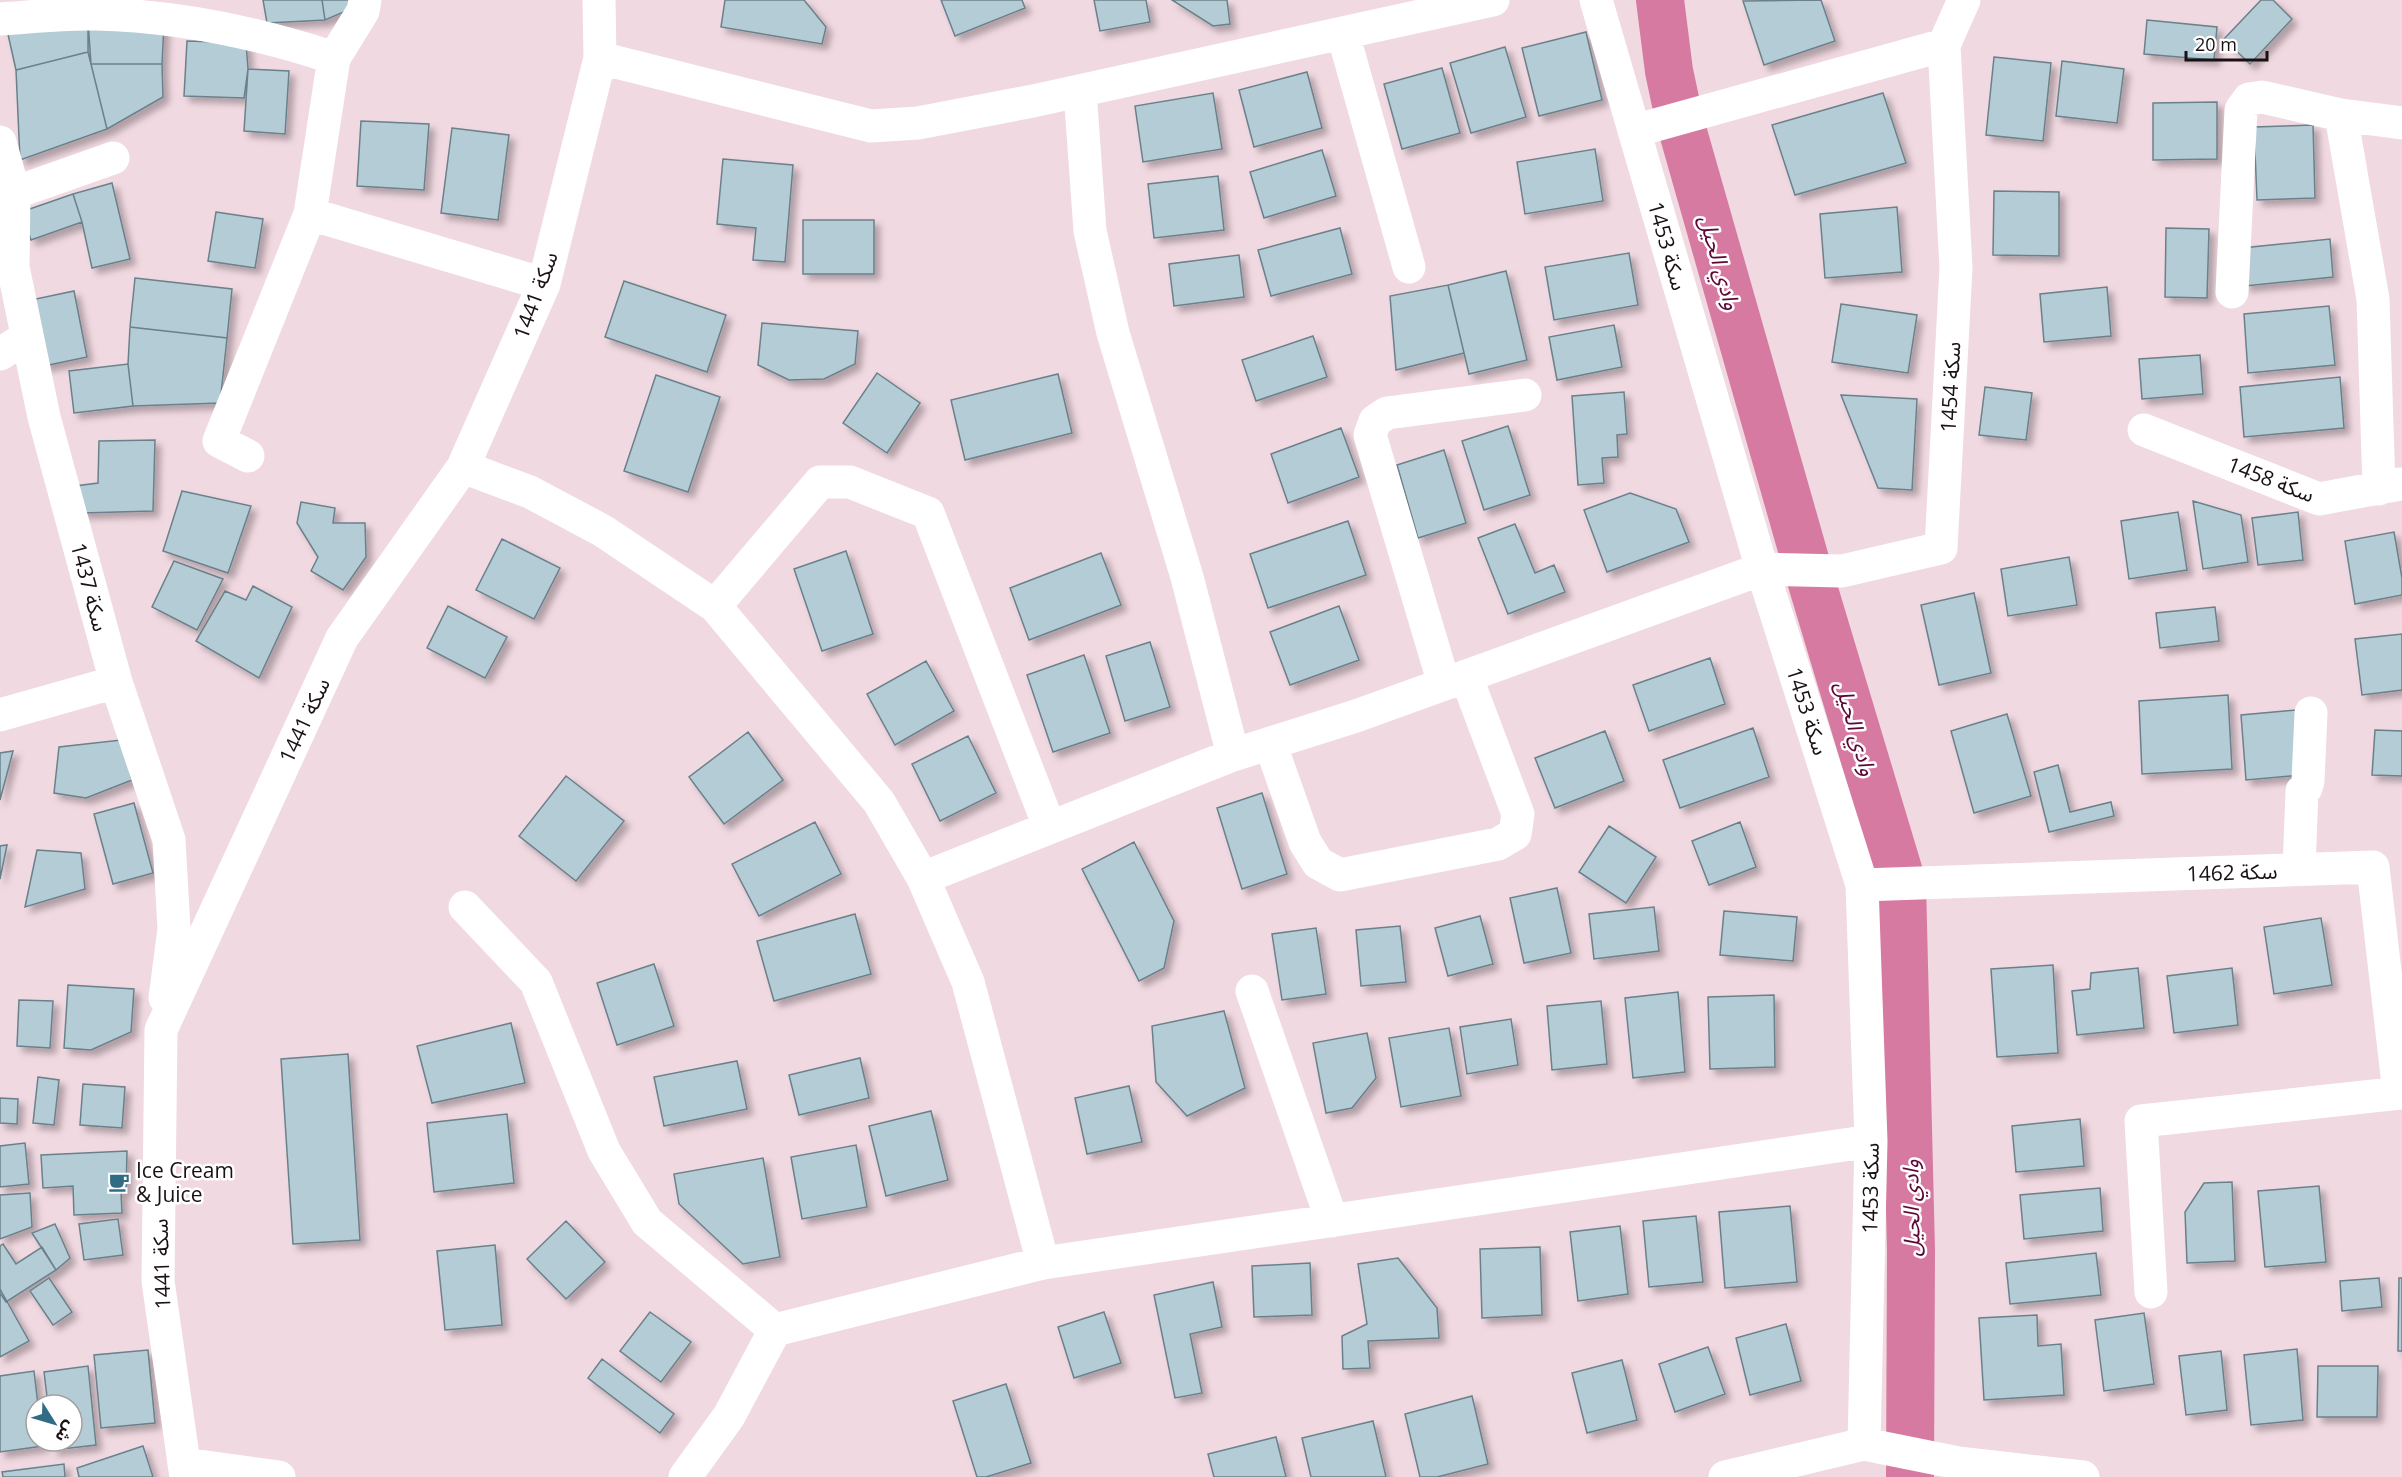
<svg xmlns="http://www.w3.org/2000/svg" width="2402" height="1477" viewBox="0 0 2402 1477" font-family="'Open Sans','Noto Sans Arabic',sans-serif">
<defs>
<filter id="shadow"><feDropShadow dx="5.5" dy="5.5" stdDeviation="3" flood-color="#0004"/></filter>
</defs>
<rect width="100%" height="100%" fill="#f1d9e1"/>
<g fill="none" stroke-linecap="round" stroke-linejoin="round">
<path stroke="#d77aa1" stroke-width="48" d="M 1660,0 L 1669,71 L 1679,118 L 1808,570 L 1902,883 L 1911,1250 L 1910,1477"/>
</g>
<path fill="#b4ccd6" stroke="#6b818b" stroke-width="1.5" filter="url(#shadow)" d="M 263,0 L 322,0 L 325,20 L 267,23 Z
M 322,0 L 354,0 L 353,8 L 325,20 Z
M 725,0 L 804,0 L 826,27 L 822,44 L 721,27 Z
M 941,0 L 1022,0 L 1025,8 L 955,36 Z
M 1094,0 L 1146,0 L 1150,22 L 1100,31 Z
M 1172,0 L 1227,0 L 1230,24 L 1213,26 Z
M 1821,0 L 1835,41 L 1764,65 L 1743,1 Z
M 2261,0 L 2273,0 L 2292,19 L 2250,64 L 2224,39 Z
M 2147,20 L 2217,27 L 2214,60 L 2144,54 Z
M 5,21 L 88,21 L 88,52 L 16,70 Z
M 88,21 L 164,23 L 162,64 L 91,64 Z
M 1586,32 L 1602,100 L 1539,116 L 1522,48 Z
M 187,41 L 246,43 L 248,69 L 244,98 L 184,96 Z
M 1505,47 L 1526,117 L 1471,133 L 1450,63 Z
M 88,52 L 107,129 L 20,160 L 16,70 Z
M 1994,57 L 2051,63 L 2043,141 L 1986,135 Z
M 2062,61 L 2124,69 L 2117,123 L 2056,116 Z
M 91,64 L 162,64 L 163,97 L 107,129 Z
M 1442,68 L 1460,133 L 1402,149 L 1384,84 Z
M 248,69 L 289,71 L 285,134 L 244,131 Z
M 1307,72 L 1322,128 L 1254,147 L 1239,90 Z
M 1213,93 L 1222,149 L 1143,162 L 1135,106 Z
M 1883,93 L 1906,163 L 1795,195 L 1772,125 Z
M 2217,102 L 2217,159 L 2153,160 L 2153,103 Z
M 361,121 L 429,124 L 424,190 L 357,186 Z
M 2313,125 L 2315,198 L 2257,200 L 2254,127 Z
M 452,128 L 509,135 L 498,220 L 441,213 Z
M 1595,149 L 1603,201 L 1525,214 L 1517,162 Z
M 1322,150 L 1336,196 L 1264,218 L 1250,172 Z
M 723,159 L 793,165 L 785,262 L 753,260 L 756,228 L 717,224 Z
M 1218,176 L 1224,230 L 1154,238 L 1148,184 Z
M 112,183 L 130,259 L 92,268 L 82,222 L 73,194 Z
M 1994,191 L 2059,192 L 2059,256 L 1993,255 Z
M 73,194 L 82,222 L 31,240 L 21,212 Z
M 1897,207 L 1902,272 L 1825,278 L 1820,214 Z
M 216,212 L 263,219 L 255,268 L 208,261 Z
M 803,220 L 874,220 L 874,274 L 803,274 Z
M 1340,228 L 1352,274 L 1271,296 L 1258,250 Z
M 2166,228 L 2209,229 L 2207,298 L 2165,297 Z
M 2330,239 L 2333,277 L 2245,286 L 2242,248 Z
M 1629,253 L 1638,305 L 1554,320 L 1545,267 Z
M 1239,255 L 1244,297 L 1174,306 L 1169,264 Z
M 1506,271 L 1527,360 L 1469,374 L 1448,285 Z
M 135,278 L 232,289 L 227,338 L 130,327 Z
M 624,281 L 726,315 L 707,372 L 605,337 Z
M 1448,285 L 1464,353 L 1396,370 L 1390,296 Z
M 2107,287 L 2111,336 L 2044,342 L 2040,294 Z
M 74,291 L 87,357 L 44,366 L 31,300 Z
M 1841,304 L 1917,315 L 1908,373 L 1832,362 Z
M 2329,306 L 2335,365 L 2248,373 L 2244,314 Z
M 762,323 L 858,331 L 855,364 L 824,379 L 789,380 L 758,365 Z
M 1614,325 L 1622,367 L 1557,380 L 1549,337 Z
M 130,327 L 227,338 L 220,403 L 133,406 L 128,364 Z
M 1313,336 L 1327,377 L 1256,401 L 1242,360 Z
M 2200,355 L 2203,394 L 2142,399 L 2139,359 Z
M 128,364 L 133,406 L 74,413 L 69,371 Z
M 877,373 L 920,403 L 887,453 L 843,423 Z
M 1058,374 L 1072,433 L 965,460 L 951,400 Z
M 656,375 L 720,397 L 688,492 L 624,471 Z
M 2340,377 L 2344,428 L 2244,437 L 2240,387 Z
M 1985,387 L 2032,393 L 2026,440 L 1979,435 Z
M 1624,392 L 1627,434 L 1617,435 L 1618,457 L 1602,458 L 1604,483 L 1578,485 L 1572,396 Z
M 1841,395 L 1917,399 L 1912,490 L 1878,488 Z
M 1508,426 L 1530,495 L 1484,510 L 1462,441 Z
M 1341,428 L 1359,477 L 1288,503 L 1271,454 Z
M 155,440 L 153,511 L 82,513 L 75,486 L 98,483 L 99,441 Z
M 1444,450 L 1466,523 L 1418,538 L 1397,465 Z
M 182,491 L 251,506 L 228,573 L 163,551 Z
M 1630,493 L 1676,509 L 1689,542 L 1607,572 L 1584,510 Z
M 2193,501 L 2241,515 L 2248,562 L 2203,569 Z
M 301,502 L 335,508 L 333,523 L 365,523 L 366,557 L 343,590 L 311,571 L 318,557 L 297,523 Z
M 2178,512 L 2187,570 L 2129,579 L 2121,521 Z
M 2298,512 L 2303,560 L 2258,565 L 2252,518 Z
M 1348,521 L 1366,575 L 1268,608 L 1250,554 Z
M 1515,524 L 1535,573 L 1554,565 L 1565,592 L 1508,614 L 1478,538 Z
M 2394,532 L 2402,578 L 2402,595 L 2355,604 L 2345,541 Z
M 502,539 L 560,568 L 534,619 L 476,590 Z
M 846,551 L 873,634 L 822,651 L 794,569 Z
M 1101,553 L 1121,605 L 1029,640 L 1010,588 Z
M 2069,557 L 2077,605 L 2008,616 L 2001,569 Z
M 174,561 L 223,579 L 197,630 L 152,607 Z
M 253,586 L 292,607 L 259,678 L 196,641 L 225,591 L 246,600 Z
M 1974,593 L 1991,673 L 1939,685 L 1921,605 Z
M 448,606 L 507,637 L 485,678 L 427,648 Z
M 1339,606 L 1359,660 L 1290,685 L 1270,632 Z
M 2215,607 L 2219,641 L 2160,648 L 2156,613 Z
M 2402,634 L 2402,690 L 2362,695 L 2355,639 Z
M 1150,642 L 1170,707 L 1125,721 L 1106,656 Z
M 1084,655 L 1110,733 L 1053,752 L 1027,675 Z
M 1710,658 L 1725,704 L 1649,731 L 1633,685 Z
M 926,661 L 954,711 L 895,745 L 867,694 Z
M 2228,695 L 2232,769 L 2142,774 L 2139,701 Z
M 2296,710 L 2302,775 L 2246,780 L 2241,715 Z
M 2007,714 L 2031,796 L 1974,813 L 1951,731 Z
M 1753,728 L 1769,777 L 1680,808 L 1663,760 Z
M 2375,730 L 2402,731 L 2402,776 L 2372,775 Z
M 1605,731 L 1624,781 L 1555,808 L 1535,758 Z
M 748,732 L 783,780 L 724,824 L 689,777 Z
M 968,736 L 996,793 L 940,821 L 912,764 Z
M 121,740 L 132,780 L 86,798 L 54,793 L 59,747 Z
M 13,751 L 0,800 L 0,753 Z
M 2058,765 L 2070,812 L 2111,802 L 2114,816 L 2049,832 L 2034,772 Z
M 566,776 L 624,821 L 576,881 L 519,836 Z
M 1262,793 L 1287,874 L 1242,889 L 1217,808 Z
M 134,803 L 153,873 L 113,884 L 94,814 Z
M 815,822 L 841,874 L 759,916 L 732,864 Z
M 1740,822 L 1756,867 L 1709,885 L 1692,841 Z
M 1609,826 L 1656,857 L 1626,903 L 1579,872 Z
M 1134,842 L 1174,921 L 1164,968 L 1139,981 L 1082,869 Z
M 7,845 L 0,879 L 0,846 Z
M 37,850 L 81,853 L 85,889 L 25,907 Z
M 1557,888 L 1571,953 L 1524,963 L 1510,898 Z
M 1654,907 L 1659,951 L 1594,959 L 1589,914 Z
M 1724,911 L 1797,917 L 1793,961 L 1720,955 Z
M 855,914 L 871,974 L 774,1001 L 757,941 Z
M 1480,916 L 1493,964 L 1448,976 L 1435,928 Z
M 2321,918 L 2332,985 L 2274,994 L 2264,927 Z
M 1400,926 L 1406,982 L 1361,986 L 1356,930 Z
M 1316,928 L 1326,994 L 1282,1000 L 1272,934 Z
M 654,964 L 674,1026 L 617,1045 L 597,983 Z
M 2053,965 L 2058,1053 L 1997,1057 L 1991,969 Z
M 2138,968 L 2144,1028 L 2077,1035 L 2072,991 L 2090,989 L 2091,973 Z
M 2232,968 L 2238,1025 L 2174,1033 L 2167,976 Z
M 68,985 L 134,989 L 131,1032 L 91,1050 L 64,1048 Z
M 1678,992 L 1685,1072 L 1633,1078 L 1625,998 Z
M 1774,995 L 1775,1067 L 1710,1069 L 1708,997 Z
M 19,1000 L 53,1001 L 50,1048 L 17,1046 Z
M 1601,1001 L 1607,1064 L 1552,1070 L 1547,1006 Z
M 1224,1011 L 1245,1088 L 1187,1116 L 1156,1082 L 1152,1026 Z
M 1511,1019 L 1518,1065 L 1467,1074 L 1460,1027 Z
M 511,1023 L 525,1083 L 432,1103 L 417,1046 Z
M 1449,1028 L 1461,1096 L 1401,1107 L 1389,1038 Z
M 1367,1033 L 1376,1078 L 1352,1108 L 1326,1113 L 1313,1043 Z
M 348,1054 L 360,1240 L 293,1244 L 281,1059 Z
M 860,1058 L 869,1098 L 799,1115 L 789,1075 Z
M 737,1061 L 747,1109 L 664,1126 L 654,1077 Z
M 38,1077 L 59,1080 L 54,1125 L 33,1123 Z
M 83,1084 L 125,1087 L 122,1128 L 80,1125 Z
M 1129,1086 L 1142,1142 L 1087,1154 L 1075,1098 Z
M 0,1098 L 18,1099 L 17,1124 L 0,1123 Z
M 931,1111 L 948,1180 L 886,1196 L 869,1126 Z
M 507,1114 L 514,1183 L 434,1192 L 427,1123 Z
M 2080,1119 L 2084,1166 L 2016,1172 L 2012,1126 Z
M 25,1143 L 29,1184 L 0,1187 L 0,1146 Z
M 856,1145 L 867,1207 L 802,1219 L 791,1157 Z
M 127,1151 L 126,1191 L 121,1192 L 122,1213 L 74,1215 L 73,1186 L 43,1188 L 41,1155 Z
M 763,1158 L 780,1257 L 743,1264 L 679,1204 L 674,1174 Z
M 2232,1182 L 2235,1261 L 2187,1263 L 2185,1212 L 2204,1183 Z
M 2319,1186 L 2326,1262 L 2265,1267 L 2258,1191 Z
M 2100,1188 L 2103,1231 L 2024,1239 L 2020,1195 Z
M 30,1193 L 32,1227 L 0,1239 L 0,1195 Z
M 1790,1206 L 1797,1282 L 1725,1288 L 1719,1212 Z
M 1696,1216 L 1703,1282 L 1649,1287 L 1643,1221 Z
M 118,1219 L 123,1255 L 84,1260 L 79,1224 Z
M 566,1221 L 605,1262 L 566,1299 L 527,1259 Z
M 55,1224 L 70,1258 L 56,1270 L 32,1233 Z
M 1620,1226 L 1628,1294 L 1578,1301 L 1570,1232 Z
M 3,1244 L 16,1264 L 42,1247 L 56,1270 L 6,1302 L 0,1293 L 0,1246 Z
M 495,1245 L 502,1325 L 445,1330 L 437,1251 Z
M 1540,1247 L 1542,1315 L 1482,1318 L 1480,1249 Z
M 2096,1253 L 2101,1295 L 2010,1304 L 2006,1263 Z
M 1398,1258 L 1437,1308 L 1439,1338 L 1368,1341 L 1370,1368 L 1343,1369 L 1342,1336 L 1367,1324 L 1358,1264 Z
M 1310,1263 L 1312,1315 L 1254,1317 L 1252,1266 Z
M 49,1278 L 72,1312 L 53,1325 L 30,1291 Z
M 2379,1278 L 2382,1307 L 2342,1311 L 2340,1281 Z
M 2399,1278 L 2402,1278 L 2402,1351 L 2398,1351 Z
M 1213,1282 L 1222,1327 L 1190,1334 L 1202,1393 L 1175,1398 L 1154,1295 Z
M 0,1289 L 29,1341 L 0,1357 Z
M 650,1312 L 691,1342 L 661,1382 L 620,1351 Z
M 1104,1312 L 1121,1363 L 1074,1378 L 1058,1327 Z
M 2144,1313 L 2154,1384 L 2104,1391 L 2095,1320 Z
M 2037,1315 L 2038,1346 L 2061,1344 L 2064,1395 L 1984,1400 L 1979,1318 Z
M 1786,1324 L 1801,1381 L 1750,1395 L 1736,1338 Z
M 1708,1347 L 1725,1394 L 1675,1412 L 1659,1364 Z
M 2297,1349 L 2303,1420 L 2251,1425 L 2244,1355 Z
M 148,1350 L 155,1423 L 101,1428 L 94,1355 Z
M 2221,1351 L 2227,1410 L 2186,1415 L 2179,1356 Z
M 602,1359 L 674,1414 L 660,1433 L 588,1378 Z
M 1622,1360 L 1637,1420 L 1587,1433 L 1572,1373 Z
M 88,1366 L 96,1445 L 53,1450 L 52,1441 L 72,1441 L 72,1405 L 48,1405 L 44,1372 Z
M 2318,1366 L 2378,1366 L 2377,1417 L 2317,1417 Z
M 34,1371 L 38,1405 L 36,1441 L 43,1441 L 43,1446 L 0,1452 L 0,1376 Z
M 1006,1384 L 1031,1463 L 986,1477 L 977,1477 L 953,1401 Z
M 1472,1396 L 1488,1464 L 1437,1477 L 1420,1477 L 1405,1414 Z
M 1373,1421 L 1386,1477 L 1311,1477 L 1302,1438 Z
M 1276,1437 L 1286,1477 L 1214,1477 L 1208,1454 Z
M 143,1446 L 153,1477 L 79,1477 L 77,1468 Z
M 64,1464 L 65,1477 L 3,1477 L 2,1472 Z"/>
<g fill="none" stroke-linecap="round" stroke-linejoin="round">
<path stroke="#fff" stroke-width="33" d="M 1596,0 L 1762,569 L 1862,885 L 1871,1141 L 1864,1444
M 0,19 C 32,17 64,13 96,14 C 176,16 259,33 334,58
M 1343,34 L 1409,267
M 600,58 L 871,126 L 918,123 L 1033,101 L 1493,0
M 1080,91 L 1090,231 L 1113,333 L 1187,577 L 1233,755
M 1634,131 L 1944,45
M 0,142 L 14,193 L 13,267 L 44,417 L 116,682 L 169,840 L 174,929 L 165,998
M 14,193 L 113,158
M 310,214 L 544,284
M 2232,292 L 2241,110 L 2249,99 L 2262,97 L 2341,115
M 0,354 L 27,337
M 2144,430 L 2319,499 L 2400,484
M 248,456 L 219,441 L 310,214 L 334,58 L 363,11 L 365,0
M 463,467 L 530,492 L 603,531 L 715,606 L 879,802 L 923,878 L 968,982 L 1043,1263
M 2379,489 L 2373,299 L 2341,115 L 2402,123
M 715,606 L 820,482 L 850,482 L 928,513 L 1049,826
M 1444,684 L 1370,435 L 1375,421 L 1387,413 L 1525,395
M 0,715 L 116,682
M 1270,743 L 1305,842 L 1318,863 L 1340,875 L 1498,844 L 1515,834 L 1518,814 L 1466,676
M 2299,869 L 2302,791 L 2306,788 L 2308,781 L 2311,713
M 923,878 L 1233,755 L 1356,716 L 1762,569 L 1842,571 L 1941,548 L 1956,268 L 1944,45 L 1964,0
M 1862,885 L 2373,867 L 2399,1093
M 465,907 L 536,982 L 604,1151 L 647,1222 L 775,1330 L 1043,1263 L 1871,1141
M 1252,991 L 1332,1221
M 2151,1292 L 2141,1121 L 2402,1093
M 184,1464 L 279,1477
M 186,1477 L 158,1281 L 161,1030 L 342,638 L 463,467 L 544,284 L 600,58 L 599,0
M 685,1477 L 729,1416 L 775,1330
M 1725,1477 L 1864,1444 L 1958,1463 L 2083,1477"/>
</g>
<defs>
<g id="cafe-bare" transform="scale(1.62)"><path d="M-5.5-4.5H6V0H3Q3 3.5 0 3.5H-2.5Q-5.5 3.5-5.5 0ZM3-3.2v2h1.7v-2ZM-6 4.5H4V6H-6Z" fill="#306c84" stroke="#fff" stroke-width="2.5" paint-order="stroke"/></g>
</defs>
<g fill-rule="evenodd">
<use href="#cafe-bare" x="119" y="1182"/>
</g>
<g text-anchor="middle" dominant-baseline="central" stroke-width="5" stroke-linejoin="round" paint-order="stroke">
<g font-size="21" fill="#1a1114" stroke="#fff">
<text transform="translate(1668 246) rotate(74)">سكة 1453</text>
<text transform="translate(535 295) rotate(-70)">سكة 1441</text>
<text transform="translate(1950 387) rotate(-87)">سكة 1454</text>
<text transform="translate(2271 479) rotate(21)">سكة 1458</text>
<text transform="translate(90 587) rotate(75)">سكة 1437</text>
<text transform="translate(1808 711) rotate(72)">سكة 1453</text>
<text transform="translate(304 720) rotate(-65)">سكة 1441</text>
<text transform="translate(2232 872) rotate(-2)">سكة 1462</text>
<text transform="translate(1870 1188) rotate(-89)">سكة 1453</text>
<text transform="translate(161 1264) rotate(-92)">سكة 1441</text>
</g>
<g font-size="21" fill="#1a1114" stroke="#fff" text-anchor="start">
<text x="136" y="1170">Ice Cream<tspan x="136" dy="24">&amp; Juice</tspan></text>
</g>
<g font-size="22" font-style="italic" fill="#5d0736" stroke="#fff">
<text transform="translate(1721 262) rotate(74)">وادي الحيل</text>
<text transform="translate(1857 728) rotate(74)">وادي الحيل</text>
<text transform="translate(1910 1208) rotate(-91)">وادي الحيل</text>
</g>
</g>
<g transform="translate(54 1423) rotate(127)"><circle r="28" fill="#ffffff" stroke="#a3a0a1" stroke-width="1.5"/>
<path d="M0-4.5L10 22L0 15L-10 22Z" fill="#306c84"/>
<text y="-9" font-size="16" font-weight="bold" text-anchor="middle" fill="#1a1114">ش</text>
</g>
<path d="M2186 51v9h81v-9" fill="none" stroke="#1a1114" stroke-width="3"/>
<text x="2195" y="51" font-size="18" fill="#1a1114" stroke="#ffffff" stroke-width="4.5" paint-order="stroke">20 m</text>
</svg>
